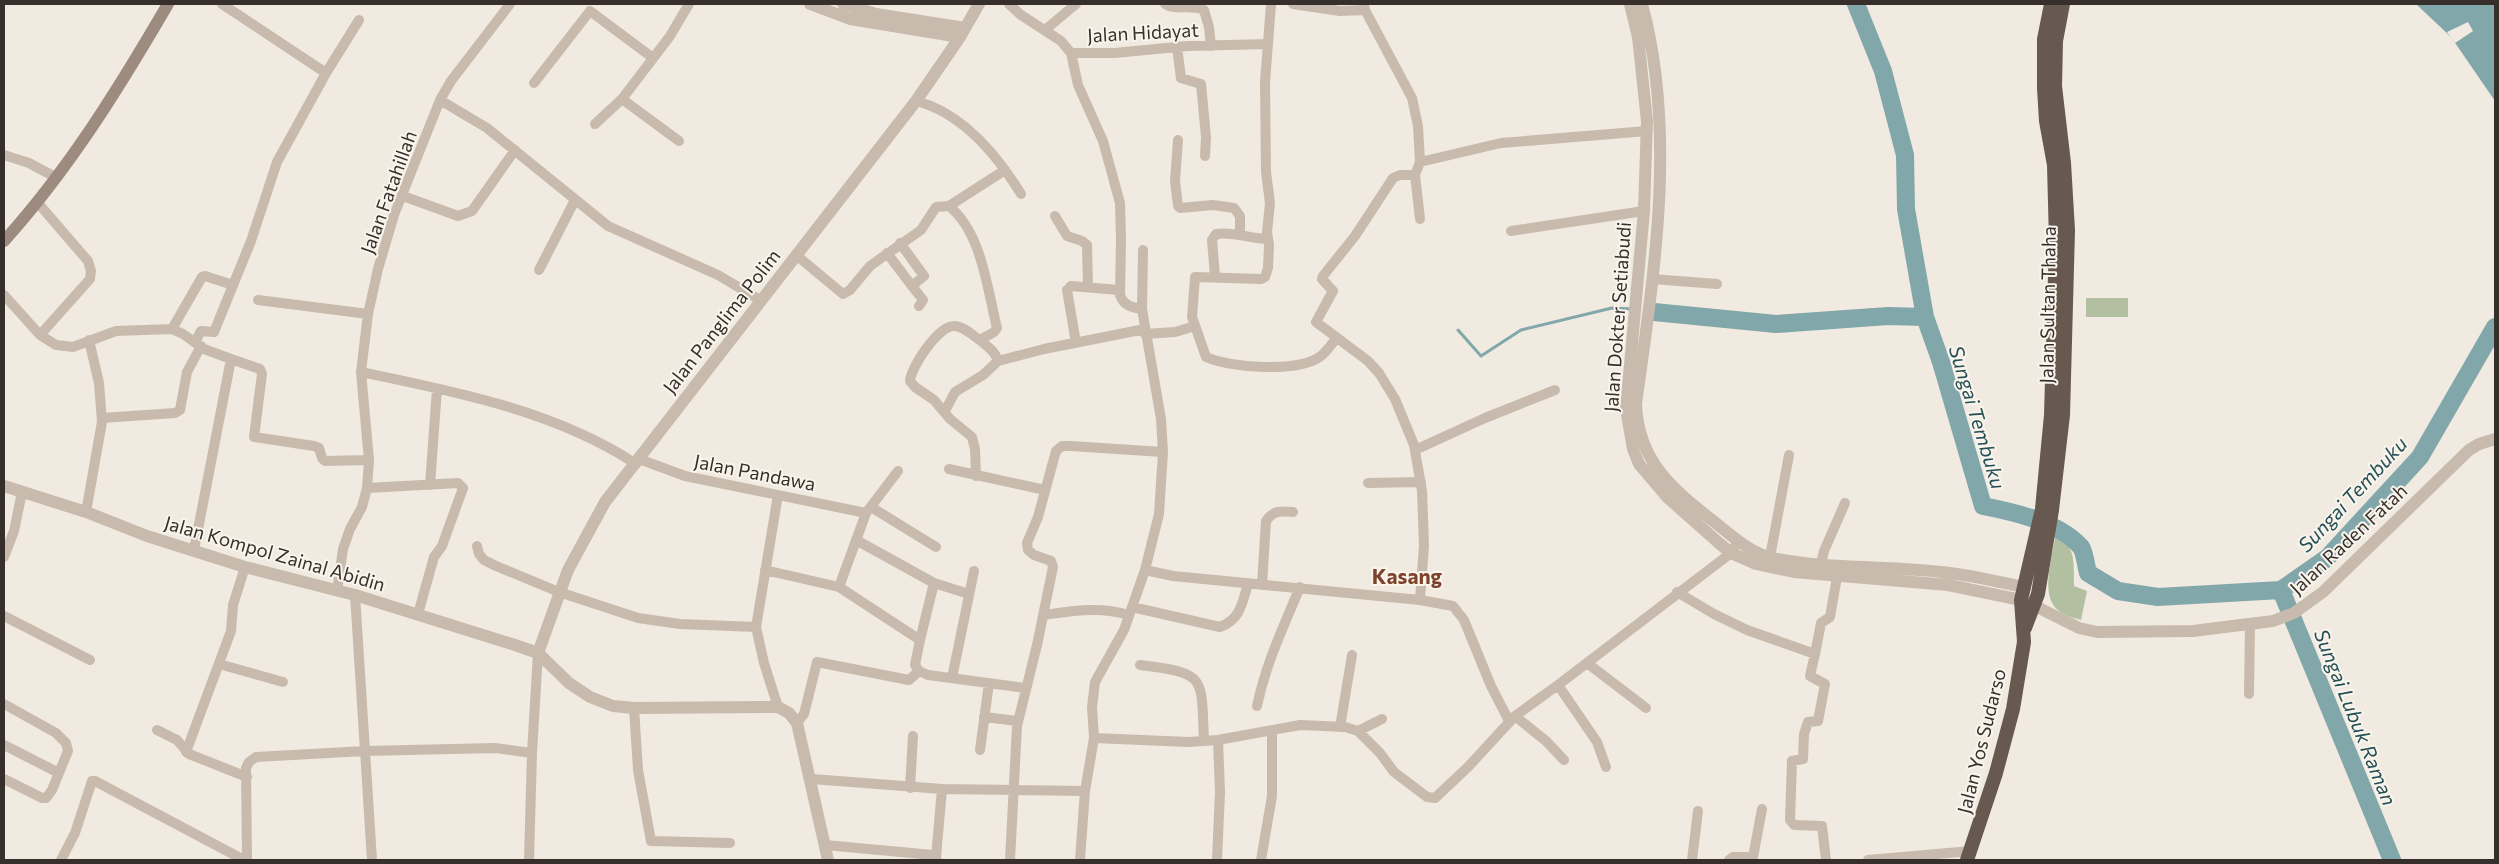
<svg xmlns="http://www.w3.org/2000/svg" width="2499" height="864" viewBox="0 0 2499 864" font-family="Commissioner,sans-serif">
<rect width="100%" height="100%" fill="#f1eae0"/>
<path fill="#b3bfa1" d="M 2086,298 L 2128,298 L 2128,317 L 2086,317 Z
M 2055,538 C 2078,544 2073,567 2074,586 L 2087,591 L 2081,620 C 2075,618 2068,617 2062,613 C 2038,600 2052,560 2055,538 Z"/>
<path fill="#81a7ab" d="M 2416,4 L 2495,4 L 2495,101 L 2451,37 Z"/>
<path fill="#f1eae0" d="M 2468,22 L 2473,31 L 2455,43 L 2447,32 Z"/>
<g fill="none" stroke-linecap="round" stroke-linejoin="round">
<path stroke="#81a7ab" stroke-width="3" d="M 1458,330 L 1481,356 L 1521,330 L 1612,308 L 1633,309"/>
<path stroke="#81a7ab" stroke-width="18" d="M 1856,4 L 1883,71 L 1905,155 L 1906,209 L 1925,317 L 1941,362 L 1983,506 C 2014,512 2059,522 2081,547 C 2085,553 2086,566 2088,573 L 2118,591 L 2158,597 L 2281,590 L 2327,558 L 2420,457 L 2495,327
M 1654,312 L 1776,324 L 1888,316 L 1925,317
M 2281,590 L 2392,860"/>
<path stroke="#c8bbad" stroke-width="10" d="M 222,4 L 326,73
M 1009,4 L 1021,15 L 1061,41 L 1071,53 L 1078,85 L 1103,141 L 1120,203 L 1121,240 L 1120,295 C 1124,306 1131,307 1142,309 L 1161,419 L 1163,452 L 1159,514 L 1145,570 L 1124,630 L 1095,682 L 1092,707 L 1094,738 L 1085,791 L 1080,860
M 1165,4 C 1176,11 1191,4 1204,10 L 1209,27 L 1211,46
M 1271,4 L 1265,82 L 1266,172 L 1270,203 L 1267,232 L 1269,245 L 1268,268 L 1265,277 L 1261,279 L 1195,277 L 1192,317 L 1206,357 C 1230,368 1299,373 1321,356 C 1327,351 1332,343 1337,338
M 1293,4 L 1340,11 L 1365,10
M 1364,4 L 1365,10 L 1412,98 L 1418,126 L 1420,162
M 1045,30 L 1076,4
M 1177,47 L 1181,78 L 1201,84 L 1206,137 L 1205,156
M 1071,53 L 1114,53 L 1188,46 L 1267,44
M 534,83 L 590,11 L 653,58
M 440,100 L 487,128 L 608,226 L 718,275 L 760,300
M 916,101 C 963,113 997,155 1021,194
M 595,124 L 622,99
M 1178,140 L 1175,181 L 1178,206 L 1180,208 L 1213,205 L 1234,208 L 1240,216 L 1240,235
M 679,141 L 622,99 L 670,36 L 689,4
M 4,155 L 29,163 L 57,178
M 1415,175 L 1420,219
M 403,196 L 458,216 L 472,211 L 515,150
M 38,203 L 88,261 L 91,271 L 90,279 L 40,335
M 949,206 L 1005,170
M 1055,216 L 1067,236 L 1082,241 L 1087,245 L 1088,286
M 1511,231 L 1644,211
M 887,253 L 912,286 L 924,276 L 900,243
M 796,255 L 843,294 L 850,290 L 870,266 L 921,230 L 936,207 L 949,206 C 982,233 987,288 997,328 L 994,332 L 980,340
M 539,270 L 575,200
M 1215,276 L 1212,240 L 1216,234 C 1234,231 1250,239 1268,239
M 1652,279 L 1717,284
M 912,286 L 923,300 L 919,306
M 4,295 L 40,335 L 56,345 L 73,347 L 116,331 L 172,329 L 183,334 L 204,349 L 231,359 L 194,550
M 258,300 L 368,314
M 1142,309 L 1143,250
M 172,329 L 202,277 L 205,276 L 233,285
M 1145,334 L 1175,332 L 1195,326
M 195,342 L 201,331 L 214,332 L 251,241 L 277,162 L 326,73 L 359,20
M 1076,343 L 1067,290 L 1071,286 L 1119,290
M 231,359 L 260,369 L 262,374 L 254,437 L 314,446 L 319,448 L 322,458 L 325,461 L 369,460
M 361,372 C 453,391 556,411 636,464
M 945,411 L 955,392 L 983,375 L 998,361 L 1044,349 L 1145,329
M 102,418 L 175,413 L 180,410 L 187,372 L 201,346
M 1415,450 L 1485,418 L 1555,390
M 639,459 L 685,476 L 866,513
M 949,469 L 1045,490
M 976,476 L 975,449 L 972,437 L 950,419 L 934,400 L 915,387 L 910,381 C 911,367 938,326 954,326 C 964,326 973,336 981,341 C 988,347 995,351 998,361
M 1368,483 L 1421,482
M 430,485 L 437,389
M 367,488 L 458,483 L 463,488 L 442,546 L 434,557 L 418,614
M 871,507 L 936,547
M 86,512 L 102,422 L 99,383 L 89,340
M 856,540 L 934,583 L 969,594
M 477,546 L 479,554 L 484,560 L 496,566 L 559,592 L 638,618 L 680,624 L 756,627 L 778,495
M 4,557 L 14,531 L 22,492
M 1770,557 L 1789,455
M 1821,563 L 1824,551 L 1845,503
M 765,570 L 839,587 L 920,640 L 915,665 L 919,671 L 928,675 L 1025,688
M 1145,570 L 1173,576 L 1420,600 L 1453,606 L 1464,620 L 1491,686 L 1509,721
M 1262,585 L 1266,521 C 1274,510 1280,511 1293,512
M 839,587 L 866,513 L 898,471
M 337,591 L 343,549 L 350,529 L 362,507 L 367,488 L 369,460 L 361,372 L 368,314 L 378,269 L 394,215 L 440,100 L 451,81 L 510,4
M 1677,592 L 1714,614 L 1747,630 L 1815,654 L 1810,676 L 1825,684 L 1818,721 L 1808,722 L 1804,734 L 1803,759 L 1792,761 L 1790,820 L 1794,825 L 1822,826 L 1826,860
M 355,595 L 372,860
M 1420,600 L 1424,546 L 1422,491 L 1414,445 L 1395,399 L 1379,373 L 1368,361 L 1316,322 L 1333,291 L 1322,279 L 1323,276 L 1355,236 L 1393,178 L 1400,175 L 1415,175 L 1420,162 L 1501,143 L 1647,131
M 1132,607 L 1220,627 C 1241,619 1242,603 1248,584
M 1043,615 C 1073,611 1099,606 1129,615
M 4,616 L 90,660
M 756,627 L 764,663 L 778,707
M 920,640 L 934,583
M 1815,654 L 1821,623 L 1830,617 L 1837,577
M 1587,663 L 1646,708
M 219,664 L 283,682
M 1140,665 C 1208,673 1201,677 1204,741
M 952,678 L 974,571
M 1558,685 L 1597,742 L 1606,767
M 2249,694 L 2250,623
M 4,704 L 56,733 L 66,743 L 68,751 L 52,790 L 46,798 L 42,798 L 4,779
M 1257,706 C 1266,663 1283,628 1300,587
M 634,708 L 638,770 L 651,841 L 730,843
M 1515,716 L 1546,741 L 1564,760
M 984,717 L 1018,721
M 797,723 L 804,714 L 817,662 L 909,680 L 919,671
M 1340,727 L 1352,655
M 157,730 L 177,740 L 189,754 L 247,777
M 1358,731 L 1382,719
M 1094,738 L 1189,742 L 1218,740 L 1300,725 L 1345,727 L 1358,731 L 1380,753 L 1394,772 L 1427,797 L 1435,798 L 1468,767 L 1515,716 L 1558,685 L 1731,553 L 1738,541
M 4,745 L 59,773
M 980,750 L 989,683
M 186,752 L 231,631 L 233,605 L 245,567
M 812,779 L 942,789 L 1085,791
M 910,788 L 913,736
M 825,845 L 933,855 L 937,860
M 936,857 L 942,789
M 61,860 L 75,833 L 92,781 L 95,781 L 244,860
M 247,860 L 246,768 L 249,762 L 256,757 L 365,751 L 495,748 L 532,753
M 529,860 L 532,753 L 538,653
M 1010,860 L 1017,726 L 1037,645 L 1053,567 L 1051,561 L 1034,555 L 1028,550 L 1027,543 L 1038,517 L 1056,451 L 1062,446 L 1071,446 L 1163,452
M 1217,860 L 1220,792 L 1218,740
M 1261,860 L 1272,796 L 1272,731
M 1692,860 L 1698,811
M 1729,860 L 1733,857 L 1753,857 L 1762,809
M 1868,860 L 1971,851"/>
<path stroke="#c8bbad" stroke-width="12" d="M 810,4 L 850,19 L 960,37
M 843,4 L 876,14 L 965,28
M 1630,4 L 1638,37 L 1647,121 L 1644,211 L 1626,409 L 1633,449 L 1639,464 L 1668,498 L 1720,544 L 1731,553 L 1756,564 L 1794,572 L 1948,585 L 2021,600
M 1642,4 C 1677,133 1654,274 1636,404 C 1638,463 1675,491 1717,524 C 1733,537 1751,553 1772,558 C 1830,570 1891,565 1950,573 C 1974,576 1999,582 2024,587
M 4,486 L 86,512 L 147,536 L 245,567 L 355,595 L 515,645 L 538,653 L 569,683 L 590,697 L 613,706 L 634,708 L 778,707 L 789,713 L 797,723 L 828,860
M 2035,606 L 2079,628 L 2097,632 L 2193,631 L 2273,621 L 2294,613 L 2323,592 L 2469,450 L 2479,444 L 2495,439
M 538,653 L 568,570 L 605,502 L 916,101 L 960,37 L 979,4"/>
<path stroke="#9c8b7e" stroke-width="12" d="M 4,241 C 69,169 119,88 168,4"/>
<path stroke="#675950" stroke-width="14" d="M 2025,628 L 2038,594 L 2052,510 L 2063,415 L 2068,230 L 2064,163 L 2055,86 L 2056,41 L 2063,4
M 1967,860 L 1996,773 L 2013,709 L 2024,642 L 2021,600 L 2042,509 L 2046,467 L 2051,415 L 2056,241 L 2054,165 L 2046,121 L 2044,88 L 2044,39 L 2051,4"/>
</g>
<g text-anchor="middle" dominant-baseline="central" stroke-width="4" stroke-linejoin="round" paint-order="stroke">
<g font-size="19" fill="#372f2b" stroke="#f9f4ec">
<text transform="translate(1143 32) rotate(-3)">Jalan Hidayat</text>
<text transform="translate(388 192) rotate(-70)">Jalan Fatahillah</text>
<text transform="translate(2047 305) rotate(-89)">Jalan Sultan Thaha</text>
<text transform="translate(1617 317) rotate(-86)">Jalan Dokter Setiabudi</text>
<text transform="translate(721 321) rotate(-52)">Jalan Panglima Polim</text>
<text transform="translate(755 472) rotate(11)">Jalan Pandawa</text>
<text transform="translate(2348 539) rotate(-43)">Jalan Raden Fatah</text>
<text transform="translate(275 553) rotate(16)">Jalan Kompol Zainal Abidin</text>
<text transform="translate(1981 741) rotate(-76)">Jalan Yos Sudarso</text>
</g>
<g font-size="20" font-style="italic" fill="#244f55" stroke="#f9f4ec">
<text transform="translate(1978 417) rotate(73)">Sungai Tembuku</text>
<text transform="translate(2352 494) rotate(-47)">Sungai Tembuku</text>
<text transform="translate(2356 717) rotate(68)">Sungai Lubuk Raman</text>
</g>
<g font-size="21" font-weight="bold" fill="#7e442b" stroke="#f9f4ec">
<text x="1407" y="575">Kasang</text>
</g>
</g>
<rect width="2499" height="864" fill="none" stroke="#372f2b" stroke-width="10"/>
</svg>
